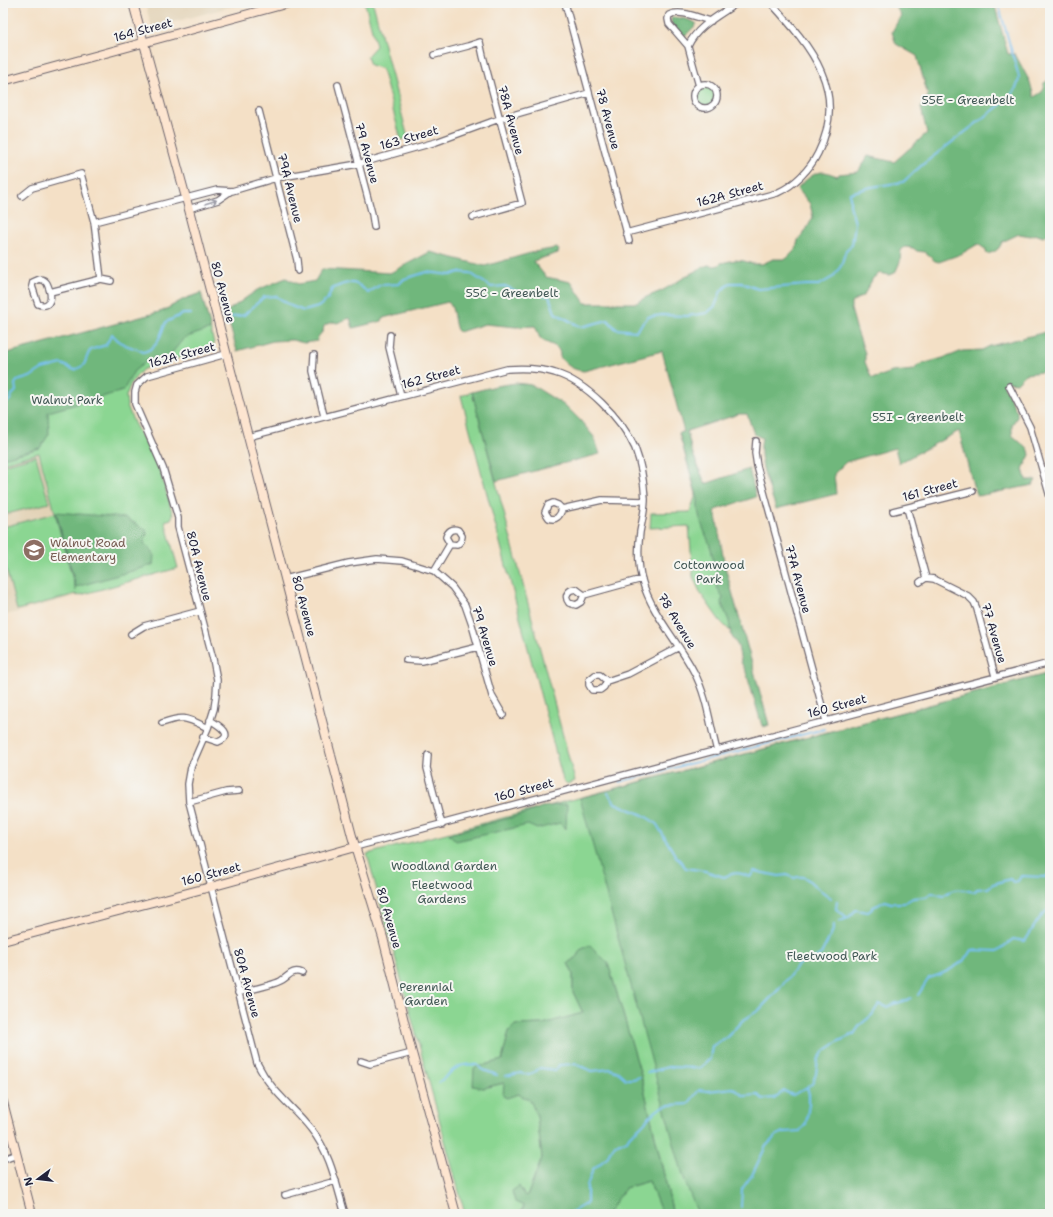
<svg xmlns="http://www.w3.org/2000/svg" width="1053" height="1217" viewBox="0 0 1053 1217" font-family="'Shantell Sans',sans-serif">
<rect width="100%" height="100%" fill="#f6f6f2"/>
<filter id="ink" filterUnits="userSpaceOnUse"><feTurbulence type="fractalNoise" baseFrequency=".025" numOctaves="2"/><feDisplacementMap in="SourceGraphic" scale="8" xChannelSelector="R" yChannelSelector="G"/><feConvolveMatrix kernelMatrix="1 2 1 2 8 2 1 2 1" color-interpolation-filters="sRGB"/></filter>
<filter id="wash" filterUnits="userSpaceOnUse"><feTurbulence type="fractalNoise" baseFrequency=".012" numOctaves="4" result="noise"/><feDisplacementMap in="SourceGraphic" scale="16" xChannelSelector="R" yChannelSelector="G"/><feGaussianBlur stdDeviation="0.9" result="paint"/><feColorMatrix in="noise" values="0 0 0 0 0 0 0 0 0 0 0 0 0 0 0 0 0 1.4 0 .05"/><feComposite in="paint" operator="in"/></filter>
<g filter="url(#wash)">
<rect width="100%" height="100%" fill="#f4e0c6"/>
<path fill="#e2d2b5" d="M 145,3 L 244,3 L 152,28 Z
M 39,453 L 76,587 L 77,596 L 3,616 L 3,463 Z"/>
<path fill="#8bd692" stroke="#567c66" d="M 365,3 L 373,3 L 408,138 L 401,140 L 382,69 L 370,65 L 367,56 L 376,46 Z
M695 96a10 10 0 1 1 20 0a10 10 0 1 1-20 0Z
M 201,293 L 214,343 L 213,349 L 152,365 L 142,370 L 131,383 L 126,396 L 127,405 L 134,423 L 159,467 L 173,515 L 171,519 L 165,521 L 178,568 L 77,596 L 76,594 L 17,610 L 3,557 L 3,527 L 55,513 L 76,591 L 39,453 L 3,463 L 3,355 L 163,311 L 184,299 Z
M 472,392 L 575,781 L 567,784 L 563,780 L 461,396 Z
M 687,431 L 691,449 L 707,488 L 711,503 L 725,567 L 769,725 L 764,727 L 739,640 L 720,621 L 701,594 L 693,577 L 689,526 L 650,528 L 651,513 L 690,512 L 696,494 L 679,433 Z
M 36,456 L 49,503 L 3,515 L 3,465 Z
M 1050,673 L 1050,1214 L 673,1214 L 641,1075 L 608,963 L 590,945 L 579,955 L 568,963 L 573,974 L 573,992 L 583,1013 L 543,1024 L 515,1025 L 509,1031 L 502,1060 L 483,1088 L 504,1083 L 518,1094 L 531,1100 L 537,1116 L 542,1158 L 528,1194 L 525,1196 C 525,1205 524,1209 517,1214 L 474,1214 L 467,1211 L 468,1214 L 465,1214 L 367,854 Z
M 649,1181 L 662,1214 L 607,1214 L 625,1188 Z"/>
<path fill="#70b77c" stroke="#496c5c" d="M 893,3 L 994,3 L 1008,54 L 1015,54 L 1030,82 L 1034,97 L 1042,92 L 1044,83 L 1050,79 L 1050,234 L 1043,237 L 1035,234 L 1031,236 L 1019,234 L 1002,242 C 999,250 995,252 987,254 L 985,249 L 978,244 L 961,254 L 939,262 L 935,261 L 924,252 L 917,251 L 913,248 L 905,247 L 901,250 L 900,262 L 895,273 L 889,275 L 880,273 L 873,278 L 864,295 L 851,303 L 851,309 L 857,331 L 865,353 L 865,362 L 871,377 L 875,378 L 892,372 L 914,370 L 918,365 L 950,356 L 962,351 L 982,350 L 990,346 L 1050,331 L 1049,371 L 1026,374 L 1017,383 L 1008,382 L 1004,386 L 1017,412 L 1017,417 L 1012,425 L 1012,435 L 1029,450 L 1030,455 L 1023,469 L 1026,480 L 1036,480 L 1033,485 L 978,496 L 973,485 L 959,431 L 899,463 L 895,448 L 846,462 L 834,474 L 836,494 L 776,509 C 769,486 757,461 762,438 L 754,434 L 747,414 L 739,414 L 687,431 L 691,449 L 705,484 L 749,469 L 756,497 L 715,510 L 725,567 L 769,725 L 762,726 L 746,672 L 741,662 L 738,646 L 731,635 L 729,621 L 721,602 L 723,598 C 717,586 712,584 717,570 C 713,563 713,557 711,549 C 706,532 696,518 698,499 L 679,433 L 684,432 L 662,351 L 584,371 C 573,370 567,366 560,357 C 561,343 547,346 540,338 C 538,335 537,329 535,326 L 516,327 L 485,324 L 459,332 L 457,330 C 453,321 455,308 448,302 L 383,318 L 382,321 L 353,328 L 350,318 L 337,323 L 334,322 L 327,324 L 324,326 L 323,331 L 318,337 L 317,341 L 304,343 L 292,340 L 273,341 L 237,351 L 226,312 L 257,290 L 286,278 L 298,284 L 315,281 L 322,269 L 390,273 L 430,252 L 485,266 L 534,252 L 557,248 L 559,250 L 558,253 L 533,261 L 546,277 L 571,282 L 585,303 L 637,303 C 645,296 656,294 665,289 C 679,281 693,271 708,265 C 713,266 718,267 721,263 L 735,260 L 744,261 L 753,264 L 762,264 L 773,259 L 786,259 L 796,249 L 798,240 L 805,232 L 813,217 L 810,204 L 797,188 C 805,181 814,171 825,172 C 830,173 833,175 838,176 L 839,174 L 858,172 L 868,156 L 894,162 L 927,133 L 921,108 L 928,96 L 917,56 L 896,44 L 892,32 L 901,15 Z
M 672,17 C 681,18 690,19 697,24 L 686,35 L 682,35 L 672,25 L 671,20 Z
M 201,293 L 211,329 L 184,338 L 171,354 L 151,358 L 134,371 L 123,391 L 48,412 L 49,434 L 40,448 L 3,458 L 3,354 L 163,311 L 184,299 Z
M 516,383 L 532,385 L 567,407 L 580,420 L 594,437 L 600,454 L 496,481 L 472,392 L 496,386 Z
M 56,512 L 126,518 L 146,530 L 147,534 L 144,543 L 154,554 L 153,565 L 76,587 Z
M 1050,673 L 1050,1214 L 698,1214 L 685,1182 L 676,1151 L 580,798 Z
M 567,804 L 566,829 L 560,823 L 537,829 L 528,825 L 456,841 L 449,834 L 525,814 L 541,807 Z
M 590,945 L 608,963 L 641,1075 L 673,1214 L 662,1214 L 649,1181 L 625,1188 L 607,1214 L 517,1214 L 522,1211 L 524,1206 L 515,1202 L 512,1191 L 519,1186 L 525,1196 L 528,1194 L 542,1158 L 537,1116 L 530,1100 L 518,1094 L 507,1098 L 503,1096 L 504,1083 L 483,1088 L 473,1086 L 474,1068 L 502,1060 L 509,1031 L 515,1025 L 543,1024 L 583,1013 L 573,992 L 573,974 L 568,963 L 579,955 L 580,950 Z"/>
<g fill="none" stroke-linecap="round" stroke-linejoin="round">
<path stroke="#77c0f0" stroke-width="2" d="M 232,317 L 244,315 L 264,297 L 276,296 L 291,306 L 304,311 L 318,307 L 327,300 L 332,289 C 348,281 355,279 368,293 L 380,285 L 399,284 L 404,279 L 427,272 L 451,275 L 459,272 L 470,273 L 491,287 L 505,286 L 518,292 L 549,296 L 555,313 L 581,327 L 608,320 L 616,329 L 636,331 L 648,317 L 662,315 L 687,316 L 707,313 L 715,306 L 721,291 L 730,283 L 742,283 L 758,289 L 806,285 L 819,285 L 833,277 L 841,266 L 846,250 L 852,245 L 855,223 L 850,205 L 850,193 L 871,187 L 903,182 L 922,165 L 1007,100 C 1013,92 1019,87 1019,77 L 998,3
M 3,401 L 7,402 L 10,400 L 12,395 L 16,391 L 15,384 L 17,381 L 30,377 L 42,369 L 62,364 L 72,369 L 75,370 L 84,365 C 91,346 88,351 106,345 L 112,334 C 114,336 116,339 119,341 C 126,347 135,347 143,352 C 159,349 160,334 166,322 L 183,314 L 191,314
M 619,782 L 824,729
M 608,793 L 615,803 L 643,815 L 656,823 L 675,855 L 686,868 L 705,871 L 724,877 C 734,872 740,872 750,877 L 754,871 L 779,876 L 787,875 L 794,878 C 807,874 807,880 816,887 C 821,891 826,894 831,898
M 837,901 L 836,909 L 848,918
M 840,921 L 848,918 L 856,910 L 868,912 L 872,909 L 872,907 L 878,905 L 885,901 L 891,903 L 904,903 L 913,898 L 926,897 L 932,893 L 943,896 C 955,887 960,889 974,892 L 977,889 L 988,888 L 993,884 L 1010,879 L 1013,882 L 1018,881 L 1021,876 L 1045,877 L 1050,873
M 918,995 L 929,978 C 944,974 966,963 972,950 L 998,951 L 1013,939 L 1025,941 C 1032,931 1039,915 1050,909
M 647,1073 L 668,1067 L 700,1068 L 710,1059 L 712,1046 L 727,1037 L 742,1021 L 759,1010 L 780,988 L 798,965 L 805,960 L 813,959 L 821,954 L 832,933 L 834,925
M 505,1076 L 521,1073 L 529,1075 L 540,1068 L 556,1070 L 559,1065 L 575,1064 L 592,1071 L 611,1069 L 618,1072 L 626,1079 L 633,1079 L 639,1077
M 439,1082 C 455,1070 456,1062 478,1065 L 481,1069 L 497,1075
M 741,1207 L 742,1189 L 752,1175 L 766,1146 L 777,1135 L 784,1132 L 800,1131 L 806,1124 L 809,1104 L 809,1094 L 807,1087
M 568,1214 L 587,1203 L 587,1186 L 593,1169 L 607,1158 L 610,1151 L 615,1145 L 627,1140 C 630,1132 634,1133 640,1127 C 647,1120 658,1106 669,1105 C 675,1104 682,1105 688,1104 L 699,1090 L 708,1091 L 733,1088 L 744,1096 L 758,1095 L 763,1099 L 774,1098 L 784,1091 L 793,1095 L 812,1084 L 816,1074 L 818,1060 L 824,1051 L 839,1041 L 854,1034 L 860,1025 L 872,1015 L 879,1004 L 887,1007 C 895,1002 903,1003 911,998"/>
</g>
</g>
<g filter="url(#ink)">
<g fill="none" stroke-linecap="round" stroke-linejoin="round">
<g stroke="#6c646c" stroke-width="8">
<path id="street" d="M 565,3 L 629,241
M 688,46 L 669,24 L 668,19 L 669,15 C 681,9 698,18 711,21
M 434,55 L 468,46 L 480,42 L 483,56 L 522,203 L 473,217
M693 96a12 12 0 1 1 24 0a12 12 0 1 1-24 0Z
M 338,85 L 372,214 L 374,227
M 699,86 L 688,46 C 697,26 720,15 737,3
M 259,111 L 297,260 L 298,271
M 22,196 L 32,188 L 81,174 L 94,222 L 101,279
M 188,209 L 218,200 L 231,191
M 94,222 L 217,190 L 232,191 L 276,178 L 358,164 L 436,142 L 499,119 L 589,93
M 626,233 L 777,193 C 795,185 810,169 818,153 C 849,91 811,47 771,3
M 50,292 C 52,301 48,308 38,304 L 32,286 L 33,282 L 40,279 C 47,280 48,285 50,292 L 101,279 L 111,281
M 390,335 L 389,347 L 401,396
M 226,354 L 147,376 L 137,385 L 135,392 L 135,404 L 163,468 L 178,518 L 178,527 L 213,659 L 217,680 L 216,695 L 214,709 L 208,728 L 191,767 L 188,784 L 189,802 L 257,1063 C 271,1092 292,1105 311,1129 C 331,1154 336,1184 345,1214
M 314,355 L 313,371 L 324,416
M 1009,386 L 1030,427 L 1050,497
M 248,437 L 507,369 C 523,368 540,368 555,373 C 586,382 622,419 635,448 C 641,464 644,482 645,499 C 645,510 642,521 640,532 C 638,547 638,565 642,580 C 652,615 678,641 694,672 C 707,696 710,725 717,751
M 756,441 L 755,453 L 757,466 L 826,721
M 553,503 L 558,505 L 562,509 C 560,516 556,521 549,518 L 545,512 L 548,505 Z
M 907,508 L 926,578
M 562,509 L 602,500 L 645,501
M 893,511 L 973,491
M 434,571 L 450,544 L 457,545 L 461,541 L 462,536 L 458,530 C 452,528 448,531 446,537 L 450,544
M 285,579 L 349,563 L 377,559 L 402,561 L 434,571 L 452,587 L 465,605 L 472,625 L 492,696 L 503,715
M 920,582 L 926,578 L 934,579 L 968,596 L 974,602 L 977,609 L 995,676
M 584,595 L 581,602 L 576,605 L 569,603 C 565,598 566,593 571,590 L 576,589 L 584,595 L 642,579
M 131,634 L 144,626 L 200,611
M 406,660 L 422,661 L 478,647
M 607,681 L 600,675 L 595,675 L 589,680 L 589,685 L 592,690 L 600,690 L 604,687 L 607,681 L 628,674 L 679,647
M 162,723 C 184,715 187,718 208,728
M 203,737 L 218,742 C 236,735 218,725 210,720
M 428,755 L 427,768 L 442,825
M 189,802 L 226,792 L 239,791
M 355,847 L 807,726 L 1050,663
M 238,993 C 247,990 276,985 282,980 C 289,976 292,969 302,973
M 361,1061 L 370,1064 L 412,1053
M 3,1159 L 17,1154
M 285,1195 L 336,1181"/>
</g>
<g stroke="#6c646c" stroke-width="10">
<path id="secondary" d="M 133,3 L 186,198 L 352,836 L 383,938 L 412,1053 L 456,1214
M 3,81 L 289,3
M 3,941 L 218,885 L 355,847
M 3,1102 L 32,1214"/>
</g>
<use href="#street" stroke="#fff" stroke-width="5.5"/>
<use href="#secondary" stroke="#fde5d0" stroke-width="8"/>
</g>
<defs><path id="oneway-shaft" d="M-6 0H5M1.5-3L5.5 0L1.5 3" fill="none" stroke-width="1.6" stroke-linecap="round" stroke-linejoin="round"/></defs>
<use stroke="#9c9ca7" href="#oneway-shaft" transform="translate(211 202) rotate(-18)"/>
</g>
<defs>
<g id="school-disc" transform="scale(1.15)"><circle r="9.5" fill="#8d6e63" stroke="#f6f6f2"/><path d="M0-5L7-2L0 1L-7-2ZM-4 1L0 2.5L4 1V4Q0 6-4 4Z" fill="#fff"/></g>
</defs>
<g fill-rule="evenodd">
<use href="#school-disc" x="34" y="550"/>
</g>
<g text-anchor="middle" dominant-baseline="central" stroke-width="4" stroke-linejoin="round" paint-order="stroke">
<g font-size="12" fill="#22223b" stroke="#f6f6f2">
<text transform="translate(143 30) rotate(-15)">164 Street</text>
<text transform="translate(608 119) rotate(75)">78 Avenue</text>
<text transform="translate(511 120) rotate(75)">78A Avenue</text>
<text transform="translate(409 138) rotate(-16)">163 Street</text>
<text transform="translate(367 153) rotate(75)">79 Avenue</text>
<text transform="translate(290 188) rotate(76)">79A Avenue</text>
<text transform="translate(730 194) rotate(-15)">162A Street</text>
<text transform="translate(223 292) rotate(75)">80 Avenue</text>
<text transform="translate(182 355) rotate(-15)">162A Street</text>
<text transform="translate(431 377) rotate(-15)">162 Street</text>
<text transform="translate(930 490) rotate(-15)">161 Street</text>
<text transform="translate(199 566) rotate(76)">80A Avenue</text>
<text transform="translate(798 579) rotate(75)">77A Avenue</text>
<text transform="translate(304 606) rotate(75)">80 Avenue</text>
<text transform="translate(677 621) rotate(59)">78 Avenue</text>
<text transform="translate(994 633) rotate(74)">77 Avenue</text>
<text transform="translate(485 636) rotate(73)">79 Avenue</text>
<text transform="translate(837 706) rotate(-15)">160 Street</text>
<text transform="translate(524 790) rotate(-15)">160 Street</text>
<text transform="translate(211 874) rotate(-15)">160 Street</text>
<text transform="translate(389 918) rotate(74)">80 Avenue</text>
<text transform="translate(247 983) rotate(75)">80A Avenue</text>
</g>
<g font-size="12" fill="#425855" stroke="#f6f6f2">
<text x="968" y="100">55E - Greenbelt</text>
<text x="512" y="293">55C - Greenbelt</text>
<text x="67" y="400">Walnut Park</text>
<text x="918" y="417">55I - Greenbelt</text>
<text x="709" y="565">Cottonwood<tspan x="709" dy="14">Park</tspan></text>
<text x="444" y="866">Woodland Garden</text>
<text x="442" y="885">Fleetwood<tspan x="442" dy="14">Gardens</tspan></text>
<text x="832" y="956">Fleetwood Park</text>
<text x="426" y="987">Perennial<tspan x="426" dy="14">Garden</tspan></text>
</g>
<g font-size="12" fill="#785e54" stroke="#f6f6f2" text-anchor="start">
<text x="50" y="543">Walnut Road<tspan x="50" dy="14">Elementary</tspan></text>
</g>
</g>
<rect width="1053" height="1217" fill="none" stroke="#f6f6f2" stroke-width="16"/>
<g transform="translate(38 1179) rotate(255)" stroke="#f6f6f2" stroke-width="3" paint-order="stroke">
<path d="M0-3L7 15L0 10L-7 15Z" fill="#22223b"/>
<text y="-6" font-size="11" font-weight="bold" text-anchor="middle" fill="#22223b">N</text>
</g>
</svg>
